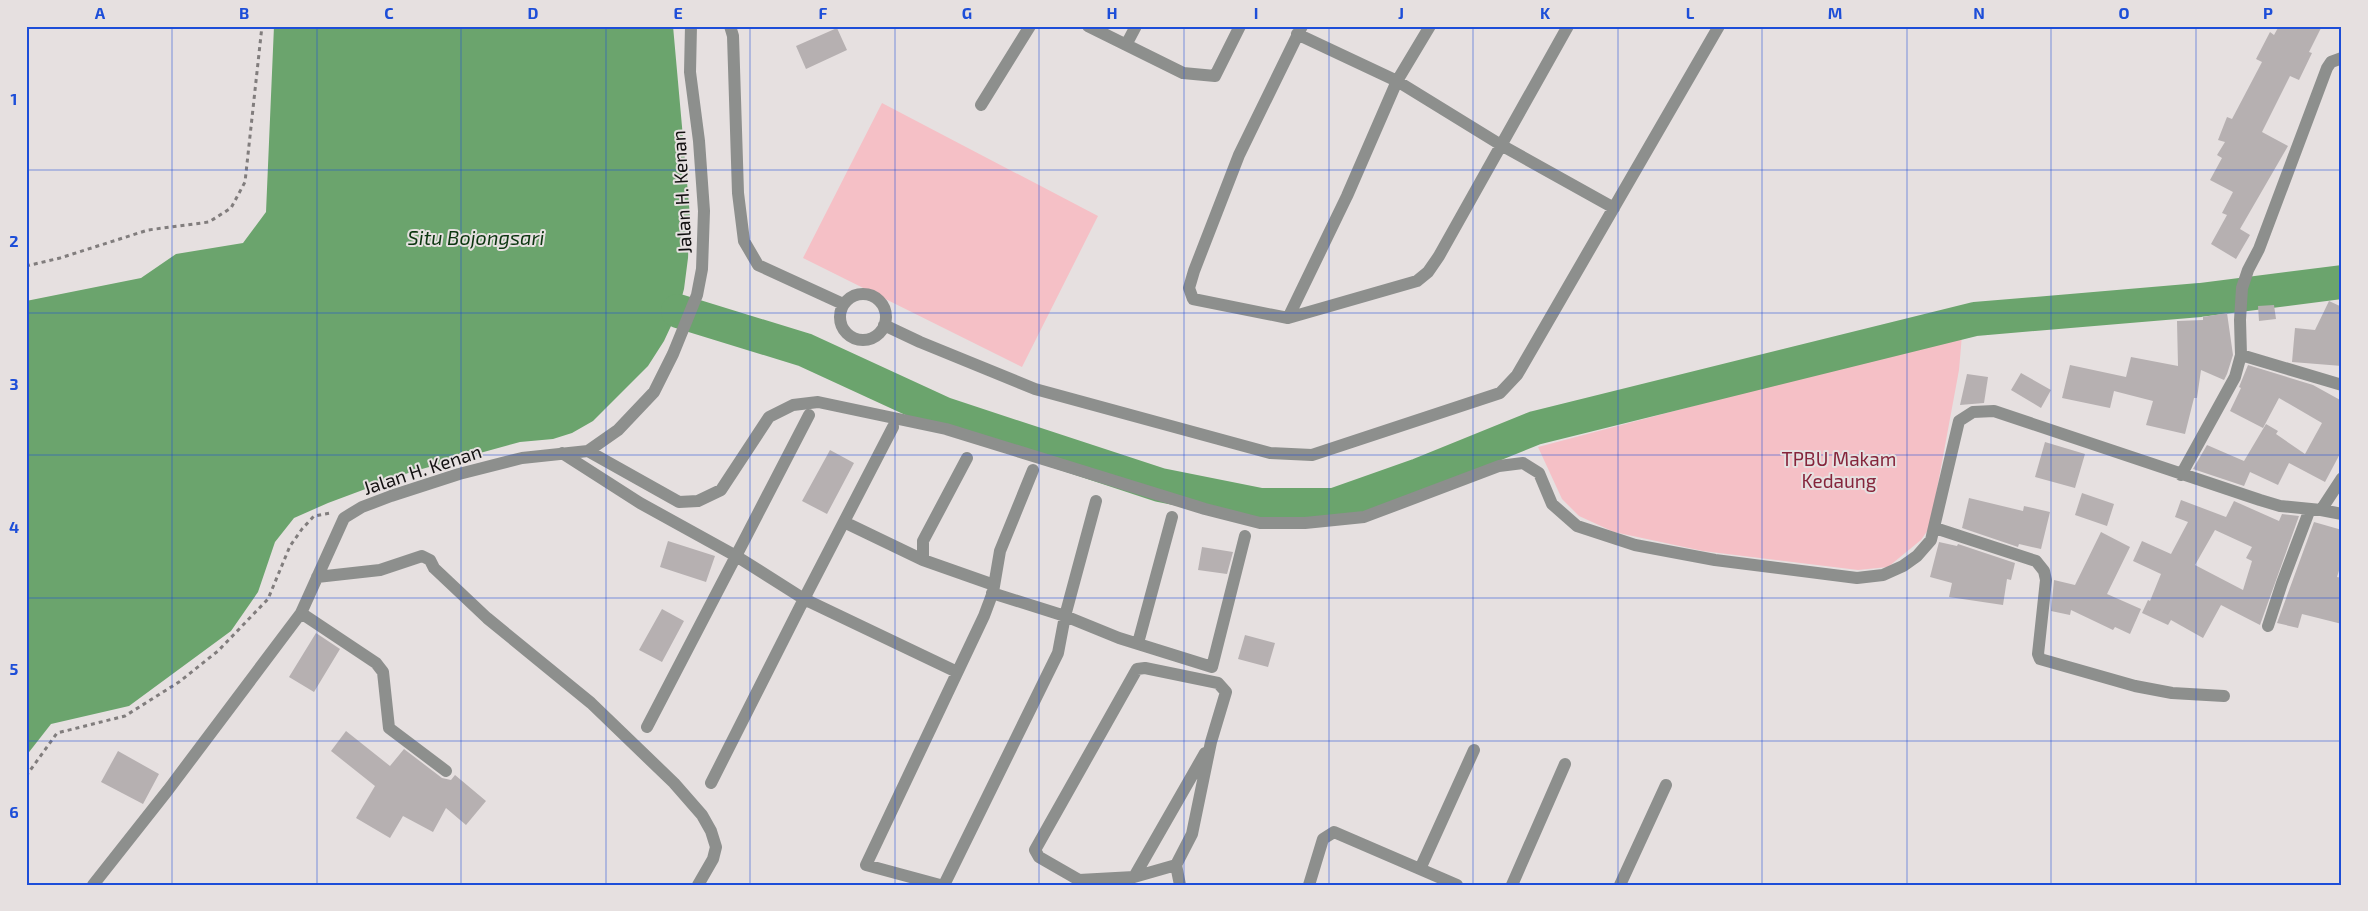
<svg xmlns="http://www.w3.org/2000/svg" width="2368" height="911" viewBox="0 0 2368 911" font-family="'Exo 2',sans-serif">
<rect width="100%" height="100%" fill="#e6e0e0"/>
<path fill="#f5c0c6" d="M 882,103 L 1098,216 L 1022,367 L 803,258 Z
M 1962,335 L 1959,370 L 1930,527 L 1921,540 L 1888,567 L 1858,570 L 1703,551 L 1614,532 L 1579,516 L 1562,499 L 1538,447 Z"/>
<path fill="#6ba46d" d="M 274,26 L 673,26 L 690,216 L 688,258 L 684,289 L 678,311 L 664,341 L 648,366 L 593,421 L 572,433 L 553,439 L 520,442 L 411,472 L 328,503 L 294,518 L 275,542 L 258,592 L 231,631 L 129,706 L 51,724 L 26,756 L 26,301 L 141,278 L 176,254 L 243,243 L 266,212 Z"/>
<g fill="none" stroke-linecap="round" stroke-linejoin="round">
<path stroke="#6ba46d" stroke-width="34" d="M 678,311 L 805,350 L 944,414 L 1160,485 L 1260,505 L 1334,505 L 1419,475 L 1535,428 L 1975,319 L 2200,300 L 2342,282"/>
</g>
<path fill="#b6b0b1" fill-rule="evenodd" d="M 2279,26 L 2322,26 L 2309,52 L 2312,53 L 2299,80 L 2290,76 L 2262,132 L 2288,146 L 2240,229 L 2250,235 L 2236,259 L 2211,244 L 2227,215 L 2222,213 L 2233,192 L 2210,180 L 2222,158 L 2217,155 L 2225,142 L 2218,140 L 2227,117 L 2232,119 L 2262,62 L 2256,59 L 2270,32 L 2274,35 Z
M 837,28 L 847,50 L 806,69 L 796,46 Z
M 2329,301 L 2342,307 L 2342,366 L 2292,362 L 2295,328 L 2315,330 Z
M 2274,305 L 2276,319 L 2259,321 L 2258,306 Z
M 2227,313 L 2233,355 L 2227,374 L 2224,380 L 2201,370 L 2197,398 L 2194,398 L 2185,434 L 2146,425 L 2153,401 L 2114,391 L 2110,408 L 2062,398 L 2070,365 L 2126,377 L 2131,357 L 2178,366 L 2177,321 L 2203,320 L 2203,317 Z
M 2248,365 L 2313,385 L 2342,401 L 2342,450 L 2325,482 L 2289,463 L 2278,485 L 2250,472 L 2244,486 L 2193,469 L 2207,445 L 2244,461 L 2266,424 L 2278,431 L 2276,434 L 2305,454 L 2322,423 L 2279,398 L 2263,428 L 2230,411 L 2241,388 L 2239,387 Z
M 2021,373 L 2051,390 L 2041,408 L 2011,390 Z
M 1967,374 L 1988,377 L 1984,403 L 1960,405 Z
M 2045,442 L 2085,454 L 2075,488 L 2035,477 Z
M 830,450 L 854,463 L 827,514 L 802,501 Z
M 2082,493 L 2114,504 L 2107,526 L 2075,515 Z
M 1969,498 L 2023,511 L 2024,506 L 2050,512 L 2041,549 L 2019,544 L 2018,547 L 1962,528 Z
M 2181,500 L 2226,517 L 2234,501 L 2279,521 L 2282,514 L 2299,516 L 2260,625 L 2221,605 L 2203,638 L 2171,620 L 2168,625 L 2142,613 L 2148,600 L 2150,601 L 2161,574 L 2133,561 L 2142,541 L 2171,554 L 2188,522 L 2175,517 ZM 2215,530 L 2252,547 L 2246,558 L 2252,561 L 2243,590 L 2195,565 Z
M 2314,522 L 2342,530 L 2342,561 L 2337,577 L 2342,578 L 2342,624 L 2302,614 L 2298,628 L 2277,623 Z
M 2101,532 L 2130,547 L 2107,594 L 2141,609 L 2130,634 L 2115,627 L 2113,630 L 2071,610 L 2070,615 L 2051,611 L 2054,580 L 2075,585 Z
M 668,541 L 715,556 L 706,582 L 660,567 Z
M 1939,542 L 1957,546 L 1958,544 L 2015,563 L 2011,580 L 2007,579 L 2003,605 L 1949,597 L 1952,583 L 1930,577 Z
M 1202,547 L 1233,552 L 1227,574 L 1198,570 Z
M 662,609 L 684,621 L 662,662 L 639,650 Z
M 316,633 L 340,649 L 314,692 L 289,677 Z
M 1245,635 L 1275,643 L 1268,667 L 1238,659 Z
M 346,731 L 390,766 L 404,749 L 442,778 L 451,780 L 455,775 L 486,801 L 466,825 L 446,808 L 433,832 L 403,816 L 390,838 L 356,818 L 375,786 L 331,751 Z
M 118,751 L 159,774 L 143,804 L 101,782 Z"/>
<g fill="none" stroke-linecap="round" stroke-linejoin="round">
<path stroke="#817d7d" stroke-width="3" stroke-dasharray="4 4" stroke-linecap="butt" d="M 26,266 L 60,258 L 148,230 L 209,222 L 231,208 L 245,182 L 262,26
M 26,776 L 57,733 L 125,716 L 179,682 L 218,651 L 268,599 L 290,546 L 302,529 L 314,516 L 331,513"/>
<path stroke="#8d8f8d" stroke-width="12" d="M 730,26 L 733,36 L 738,193 L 744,241 L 758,265 L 843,304
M 1088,26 L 1183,73 L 1215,76 L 1240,26
M 1302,26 L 1239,155 L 1194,271 L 1189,288 L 1193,299 L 1288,318 L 1417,281 L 1428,272 L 1439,256 L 1568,26
M 1297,34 L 1397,81 L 1501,145 L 1614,208
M 1126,45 L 1136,26
M 981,105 L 1030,26
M840 317a23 23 0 1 1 46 0a23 23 0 1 1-46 0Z
M 1288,318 L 1347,196 L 1397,81 L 1430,26
M 884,325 L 920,342 L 1035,389 L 1270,453 L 1312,455 L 1500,393 L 1517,375 L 1719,26
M 2241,355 L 2342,385
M 893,427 L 804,599 L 957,672
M 588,451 L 679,502 L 698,501 L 721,490 L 769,417 L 793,405 L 818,402 L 946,429 L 1205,509 L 1260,523 L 1305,523 L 1364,517 L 1499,466 L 1523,463 L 1539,473 L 1552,504 L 1577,526 L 1635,545 L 1715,560 L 1857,578 L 1883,575 L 1903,566 L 1917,556 L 1931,540 L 1959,421 L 1973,412 L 1994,411 L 2260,500 L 2280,506 L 2321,510 L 2342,478
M 562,453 L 640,503 L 736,556 L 647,727
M 967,458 L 923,541 L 923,560 L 994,585
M 2181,475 L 2235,377 L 2241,355 L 2240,320 L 2242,288 L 2248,270 L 2259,249 L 2327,68 L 2331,62 L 2342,58
M 2321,510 L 2342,514
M 844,522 L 923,560
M 1935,528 L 2036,561 L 2044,571 L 2046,580 L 2038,654 L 2040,659 L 2135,686 L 2172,693 L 2224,696
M 317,577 L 380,570 L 422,556 L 430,560 L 434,568 L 487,618 L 591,703 L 674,783 L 702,815 L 711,831 L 716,847 L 713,859 L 698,885
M 992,593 L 1065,616 L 1119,638 L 1212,667 L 1245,536
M 301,613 L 376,663 L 383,672 L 389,728 L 446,771
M 2268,626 L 2282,583 L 2310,509
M 1138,643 L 1172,517
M 711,783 L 804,599 L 736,556 L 809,415
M 1176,865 L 1134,877 L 1079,880 L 1039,857 L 1035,850 L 1137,669 L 1145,668 L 1218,683 L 1226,692 L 1211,742 L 1192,834 L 1176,865 L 1180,885
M 1420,869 L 1474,750
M 1134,877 L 1205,753
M 93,885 L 168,790 L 301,613 L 344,518 L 362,507 L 391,496 L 459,474 L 522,458 L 588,451 L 618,430 L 654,392 L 673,354 L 697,295 L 702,269 L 704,211 L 699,141 L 690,72 L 691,26
M 940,885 L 866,865 L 984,616 L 993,592 L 1000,551 L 1033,470
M 944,885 L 1058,653 L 1065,616 L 1096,501
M 1309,885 L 1323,839 L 1334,832 L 1457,885
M 1512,885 L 1565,764
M 1620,885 L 1666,785"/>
</g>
<path fill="none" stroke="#1d4ed8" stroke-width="1" stroke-opacity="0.55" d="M 172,26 L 172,885M 317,26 L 317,885M 461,26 L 461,885M 606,26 L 606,885M 750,26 L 750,885M 895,26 L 895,885M 1039,26 L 1039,885M 1184,26 L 1184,885M 1329,26 L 1329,885M 1473,26 L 1473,885M 1618,26 L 1618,885M 1762,26 L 1762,885M 1907,26 L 1907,885M 2051,26 L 2051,885M 2196,26 L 2196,885M 26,170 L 2342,170M 26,313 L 2342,313M 26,455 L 2342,455M 26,598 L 2342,598M 26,741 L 2342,741"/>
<g text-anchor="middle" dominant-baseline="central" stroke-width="4" stroke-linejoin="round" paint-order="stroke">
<g font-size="19" fill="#121010" stroke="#e6e0e0">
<text transform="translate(681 192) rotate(-93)">Jalan H. Kenan</text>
<text transform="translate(422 469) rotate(-18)">Jalan H. Kenan</text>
</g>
<g font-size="19" fill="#85253b" stroke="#e6e0e0">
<text x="1839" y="458">TPBU Makam<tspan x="1839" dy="22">Kedaung</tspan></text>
</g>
<g font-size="20" font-style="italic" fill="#0c3610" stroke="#e6e0e0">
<text x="476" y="237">Situ Bojongsari</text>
</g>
</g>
<rect width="2368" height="911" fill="none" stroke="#e6e0e0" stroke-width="55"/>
<rect x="28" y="28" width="2312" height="856" fill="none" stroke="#1d4ed8" stroke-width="2"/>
<g font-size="16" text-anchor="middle" font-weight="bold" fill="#1d4ed8">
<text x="100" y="19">A</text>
<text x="244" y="19">B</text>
<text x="389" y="19">C</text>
<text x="533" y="19">D</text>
<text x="678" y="19">E</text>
<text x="823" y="19">F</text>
<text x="967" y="19">G</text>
<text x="1112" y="19">H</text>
<text x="1256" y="19">I</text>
<text x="1401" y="19">J</text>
<text x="1545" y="19">K</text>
<text x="1690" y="19">L</text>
<text x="1835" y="19">M</text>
<text x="1979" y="19">N</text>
<text x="2124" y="19">O</text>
<text x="2268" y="19">P</text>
<text x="14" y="105">1</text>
<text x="14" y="247">2</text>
<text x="14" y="390">3</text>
<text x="14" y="533">4</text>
<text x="14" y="675">5</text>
<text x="14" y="818">6</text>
</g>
</svg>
